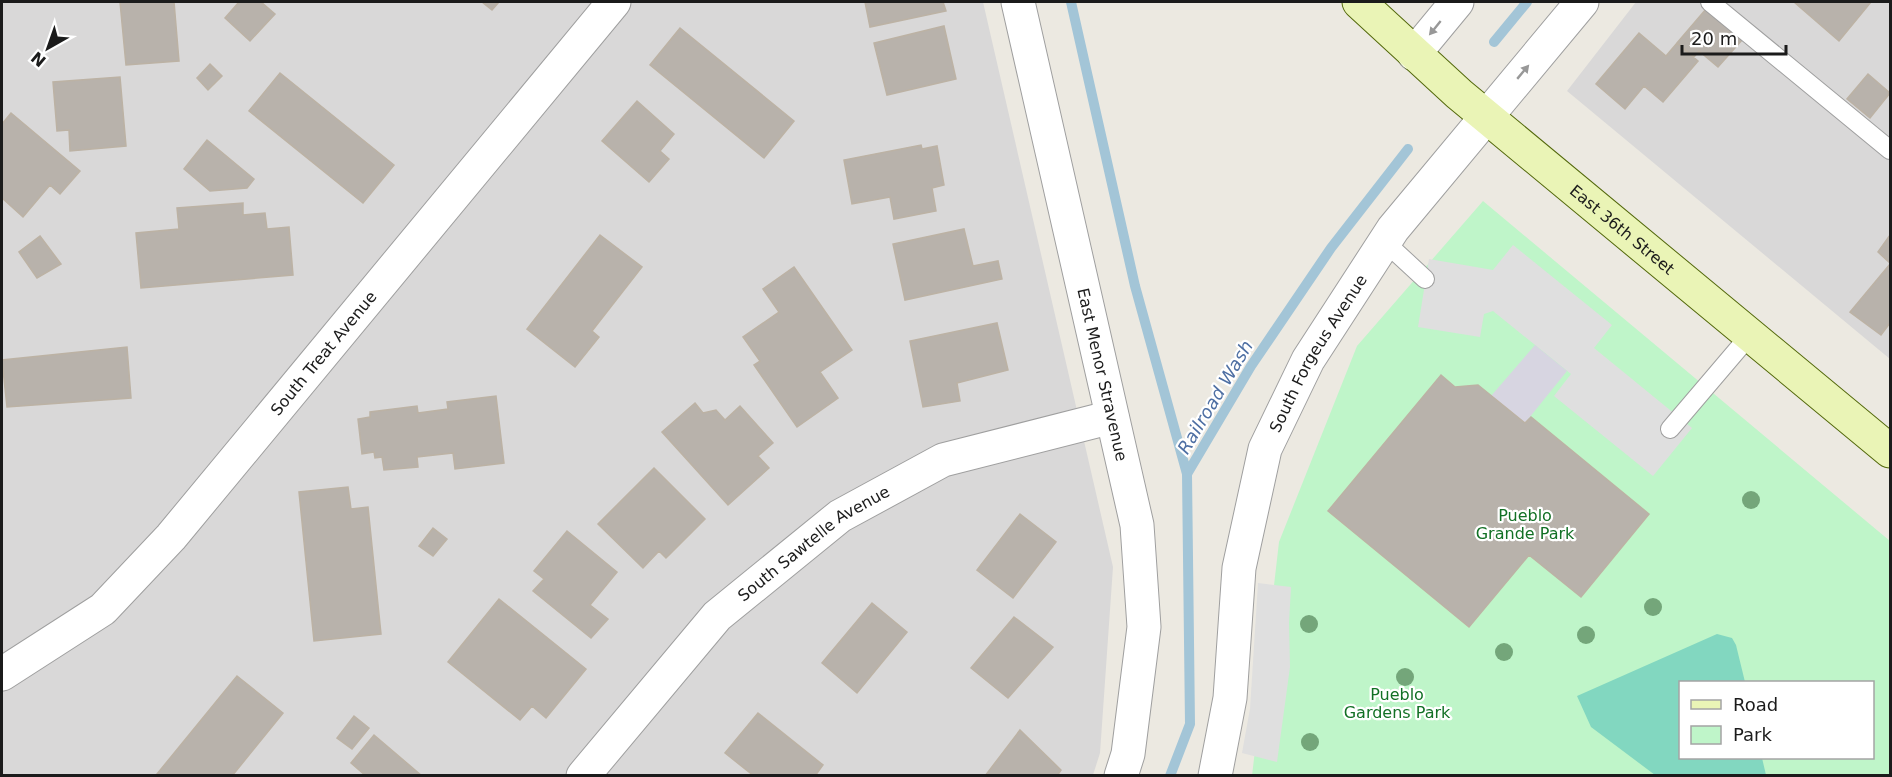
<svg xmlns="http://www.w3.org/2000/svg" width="1892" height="777" viewBox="0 0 1892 777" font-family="'DejaVu Sans',sans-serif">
<rect width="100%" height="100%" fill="#ece9e1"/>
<path fill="#d9d8d8" d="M 2,2 L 983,2 L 1113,567 L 1100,753 L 1093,775 L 2,776 Z
M 1636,2 L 1890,2 L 1890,359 L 1567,91 Z"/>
<path fill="#bff5c9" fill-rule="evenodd" d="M 1483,201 L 1890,541 L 1890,775 L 1252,776 L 1279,542 L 1357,346 ZM 1680,682 L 1872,682 L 1872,758 L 1680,758 Z"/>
<path fill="#82d7c0" d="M 1717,634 L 1732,638 L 1736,645 L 1745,682 L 1680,682 L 1680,758 L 1762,758 L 1766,775 L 1655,775 L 1591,727 L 1577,696 Z"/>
<path fill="#dfdfdf" d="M 1513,245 L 1612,325 L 1594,348 L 1692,428 L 1653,476 L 1554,396 L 1571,374 L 1493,311 L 1484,314 L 1480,337 L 1418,327 L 1429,259 L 1493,270 Z
M 1258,583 L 1291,587 L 1289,623 L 1290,667 L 1277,762 L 1242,753 L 1250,709 Z"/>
<path fill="#d7d5e1" d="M 1535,345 L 1567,371 L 1525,423 L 1491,396 Z"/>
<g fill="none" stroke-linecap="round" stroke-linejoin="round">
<path stroke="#a3c5d7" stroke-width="10" d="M 1071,2 L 1135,286 L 1187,474
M 1494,42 L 1527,2
M 1170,776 L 1190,724 L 1187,474 L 1251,366 L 1331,248 L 1408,149"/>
</g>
<path fill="#b8b2ab" stroke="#bcb2a4" stroke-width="1.5" d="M 120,2 L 174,2 L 179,61 L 126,65 Z
M 239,2 L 261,2 L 275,14 L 250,41 L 225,18 Z
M 482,2 L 499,2 L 492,10 Z
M 865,2 L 943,2 L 946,11 L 870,27 Z
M 1794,2 L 1871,2 L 1839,41 Z
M 1706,9 L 1742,40 L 1718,67 L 1699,51 L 1694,57 L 1677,43 Z
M 944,26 L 956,79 L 887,95 L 874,43 Z
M 680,28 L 794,121 L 764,158 L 650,65 Z
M 1639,33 L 1666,56 L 1677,43 L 1698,61 L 1663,102 L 1644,86 L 1625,109 L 1596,84 Z
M 210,64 L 222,76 L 208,90 L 197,78 Z
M 280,73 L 394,165 L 363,203 L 249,111 Z
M 1868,74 L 1890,93 L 1870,118 L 1847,99 Z
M 120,77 L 126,146 L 70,151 L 69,130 L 57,131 L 53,82 Z
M 637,101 L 674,134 L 660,151 L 669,159 L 649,182 L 602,141 Z
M 11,113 L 80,171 L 60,194 L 50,185 L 23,217 L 2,198 L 2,124 Z
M 207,140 L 254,179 L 247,188 L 210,191 L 184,169 Z
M 921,145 L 922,149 L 937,146 L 944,185 L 932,188 L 936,211 L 894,219 L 890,197 L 852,204 L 844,160 Z
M 243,203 L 243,215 L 265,213 L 267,229 L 289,227 L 293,275 L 141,288 L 136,233 L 179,229 L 177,208 Z
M 964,229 L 973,266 L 998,261 L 1002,279 L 905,300 L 893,244 Z
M 600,235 L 642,267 L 592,331 L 599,337 L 575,367 L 527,329 Z
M 1890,235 L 1890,263 L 1878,252 Z
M 40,236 L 61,264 L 37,278 L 19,252 Z
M 1890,264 L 1890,323 L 1881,335 L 1850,312 Z
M 794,267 L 852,350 L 820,372 L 838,398 L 797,427 L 754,365 L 760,361 L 743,337 L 779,312 L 763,289 Z
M 997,323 L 1008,370 L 957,383 L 960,401 L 923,407 L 910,341 Z
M 127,347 L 131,398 L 7,407 L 2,360 Z
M 1441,375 L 1455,387 L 1478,385 L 1525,423 L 1531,417 L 1649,514 L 1581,597 L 1529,555 L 1469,627 L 1328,511 Z
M 496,396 L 504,463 L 455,469 L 453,453 L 417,457 L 418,467 L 384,470 L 382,457 L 375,458 L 374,452 L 362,454 L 358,419 L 370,417 L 370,412 L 417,406 L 418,413 L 448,409 L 447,402 Z
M 695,403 L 703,413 L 716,410 L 725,420 L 740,406 L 773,443 L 758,456 L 769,468 L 728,505 L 662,432 Z
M 654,468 L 705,519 L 666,558 L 659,551 L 643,568 L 598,524 Z
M 348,487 L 351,509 L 368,507 L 381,634 L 314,641 L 299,492 Z
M 1020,514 L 1056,542 L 1013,598 L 977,570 Z
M 433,528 L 447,539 L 433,556 L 419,546 Z
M 567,531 L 617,572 L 590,605 L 608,619 L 591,638 L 533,591 L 544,579 L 534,571 Z
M 499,599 L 586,669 L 546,718 L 532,706 L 520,720 L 448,662 Z
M 872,603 L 907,632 L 857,693 L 822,663 Z
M 1014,617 L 1053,647 L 1008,698 L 971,668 Z
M 237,676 L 283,713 L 232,776 L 159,776 L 157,774 Z
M 758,713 L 823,765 L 815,776 L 754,776 L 725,753 Z
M 354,716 L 369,728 L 352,749 L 337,738 Z
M 1020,730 L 1061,770 L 1057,776 L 985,776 Z
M 374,735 L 422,776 L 366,776 L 351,763 Z"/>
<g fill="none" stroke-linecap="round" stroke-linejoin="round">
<g stroke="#9f9f9f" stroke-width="20">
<path id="service" d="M 1710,2 L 1890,150
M 1385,242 L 1425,279
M 1670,429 L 1750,335"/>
</g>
<g stroke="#9f9f9f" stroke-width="35">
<g id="minor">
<path id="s1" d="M 1018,2 L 1137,525 L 1144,627 L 1128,754 L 1121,776"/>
<path d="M 1414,54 L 1457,2"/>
<path id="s2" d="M 2,674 L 103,609 L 171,537 L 614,2"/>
<path id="s3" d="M 583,776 L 717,616 L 840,516 L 943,460 L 1112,417"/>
<path id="s4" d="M 1215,776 L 1230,698 L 1239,568 L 1265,449 L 1308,360 L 1393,229 L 1582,2"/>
</g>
</g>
<g stroke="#53680b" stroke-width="35">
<g id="secondary">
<path id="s5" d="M 1359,2 L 1459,94 L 1890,451"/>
</g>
</g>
<use href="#service" stroke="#fff" stroke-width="18"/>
<use href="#minor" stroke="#fff" stroke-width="33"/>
<use href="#secondary" stroke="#eaf4b6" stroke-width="33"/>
</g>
<g fill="#74a67a">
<circle cx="1751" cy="500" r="9"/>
<circle cx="1653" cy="607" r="9"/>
<circle cx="1309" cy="624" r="9"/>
<circle cx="1586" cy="635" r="9"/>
<circle cx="1504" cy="652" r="9"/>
<circle cx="1405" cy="677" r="9"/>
<circle cx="1310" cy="742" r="9"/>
</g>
<defs><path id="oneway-solid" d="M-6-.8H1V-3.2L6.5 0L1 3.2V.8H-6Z" transform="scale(1.5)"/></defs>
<g fill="#989898">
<use href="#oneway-solid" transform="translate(1435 28) rotate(129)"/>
<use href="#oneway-solid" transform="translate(1523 72) rotate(-50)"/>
</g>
<g text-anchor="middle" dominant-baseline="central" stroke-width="4.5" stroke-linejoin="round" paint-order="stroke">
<g font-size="16" fill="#1b1b1b" stroke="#fff">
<text stroke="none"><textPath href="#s5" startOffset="348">East 36th Street</textPath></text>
<text stroke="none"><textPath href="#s4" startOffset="441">South Forgeus Avenue</textPath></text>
<text stroke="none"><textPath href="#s2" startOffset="458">South Treat Avenue</textPath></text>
<text stroke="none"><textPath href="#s1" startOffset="382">East Menor Stravenue</textPath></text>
<text stroke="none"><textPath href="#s3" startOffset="330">South Sawtelle Avenue</textPath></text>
</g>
<g font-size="16" fill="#127025" stroke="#fff">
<text x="1525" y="515">Pueblo<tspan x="1525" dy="18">Grande Park</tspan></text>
<text x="1397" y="694">Pueblo<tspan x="1397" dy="18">Gardens Park</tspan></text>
</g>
<g font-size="18" font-style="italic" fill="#4e6fa3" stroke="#fff">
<text transform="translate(1215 397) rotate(-59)">Railroad Wash</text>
</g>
</g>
<rect width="1892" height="777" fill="none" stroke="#1b1b1b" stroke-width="6"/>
<rect x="1679" y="681" width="195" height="78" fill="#ffffff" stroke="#a4a4a4" stroke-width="1.5"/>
<rect x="1691" y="700" width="30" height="9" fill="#eaf4b6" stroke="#a4a4a4" stroke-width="1.5"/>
<text x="1733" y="711" font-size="18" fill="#1b1b1b">Road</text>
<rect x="1691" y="726" width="30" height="18" fill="#bff5c9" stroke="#a4a4a4" stroke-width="1.5"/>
<text x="1733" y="741" font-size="18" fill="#1b1b1b">Park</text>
<g transform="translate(48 48) rotate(220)" stroke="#ffffff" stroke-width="4.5" paint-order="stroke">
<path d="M0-4.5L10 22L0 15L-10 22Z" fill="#1b1b1b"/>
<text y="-9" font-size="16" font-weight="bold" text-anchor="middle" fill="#1b1b1b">N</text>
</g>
<path d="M1682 45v9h104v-9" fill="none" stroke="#1b1b1b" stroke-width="3"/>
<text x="1691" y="45" font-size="18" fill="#1b1b1b" stroke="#ffffff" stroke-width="4.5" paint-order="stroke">20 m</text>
</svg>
